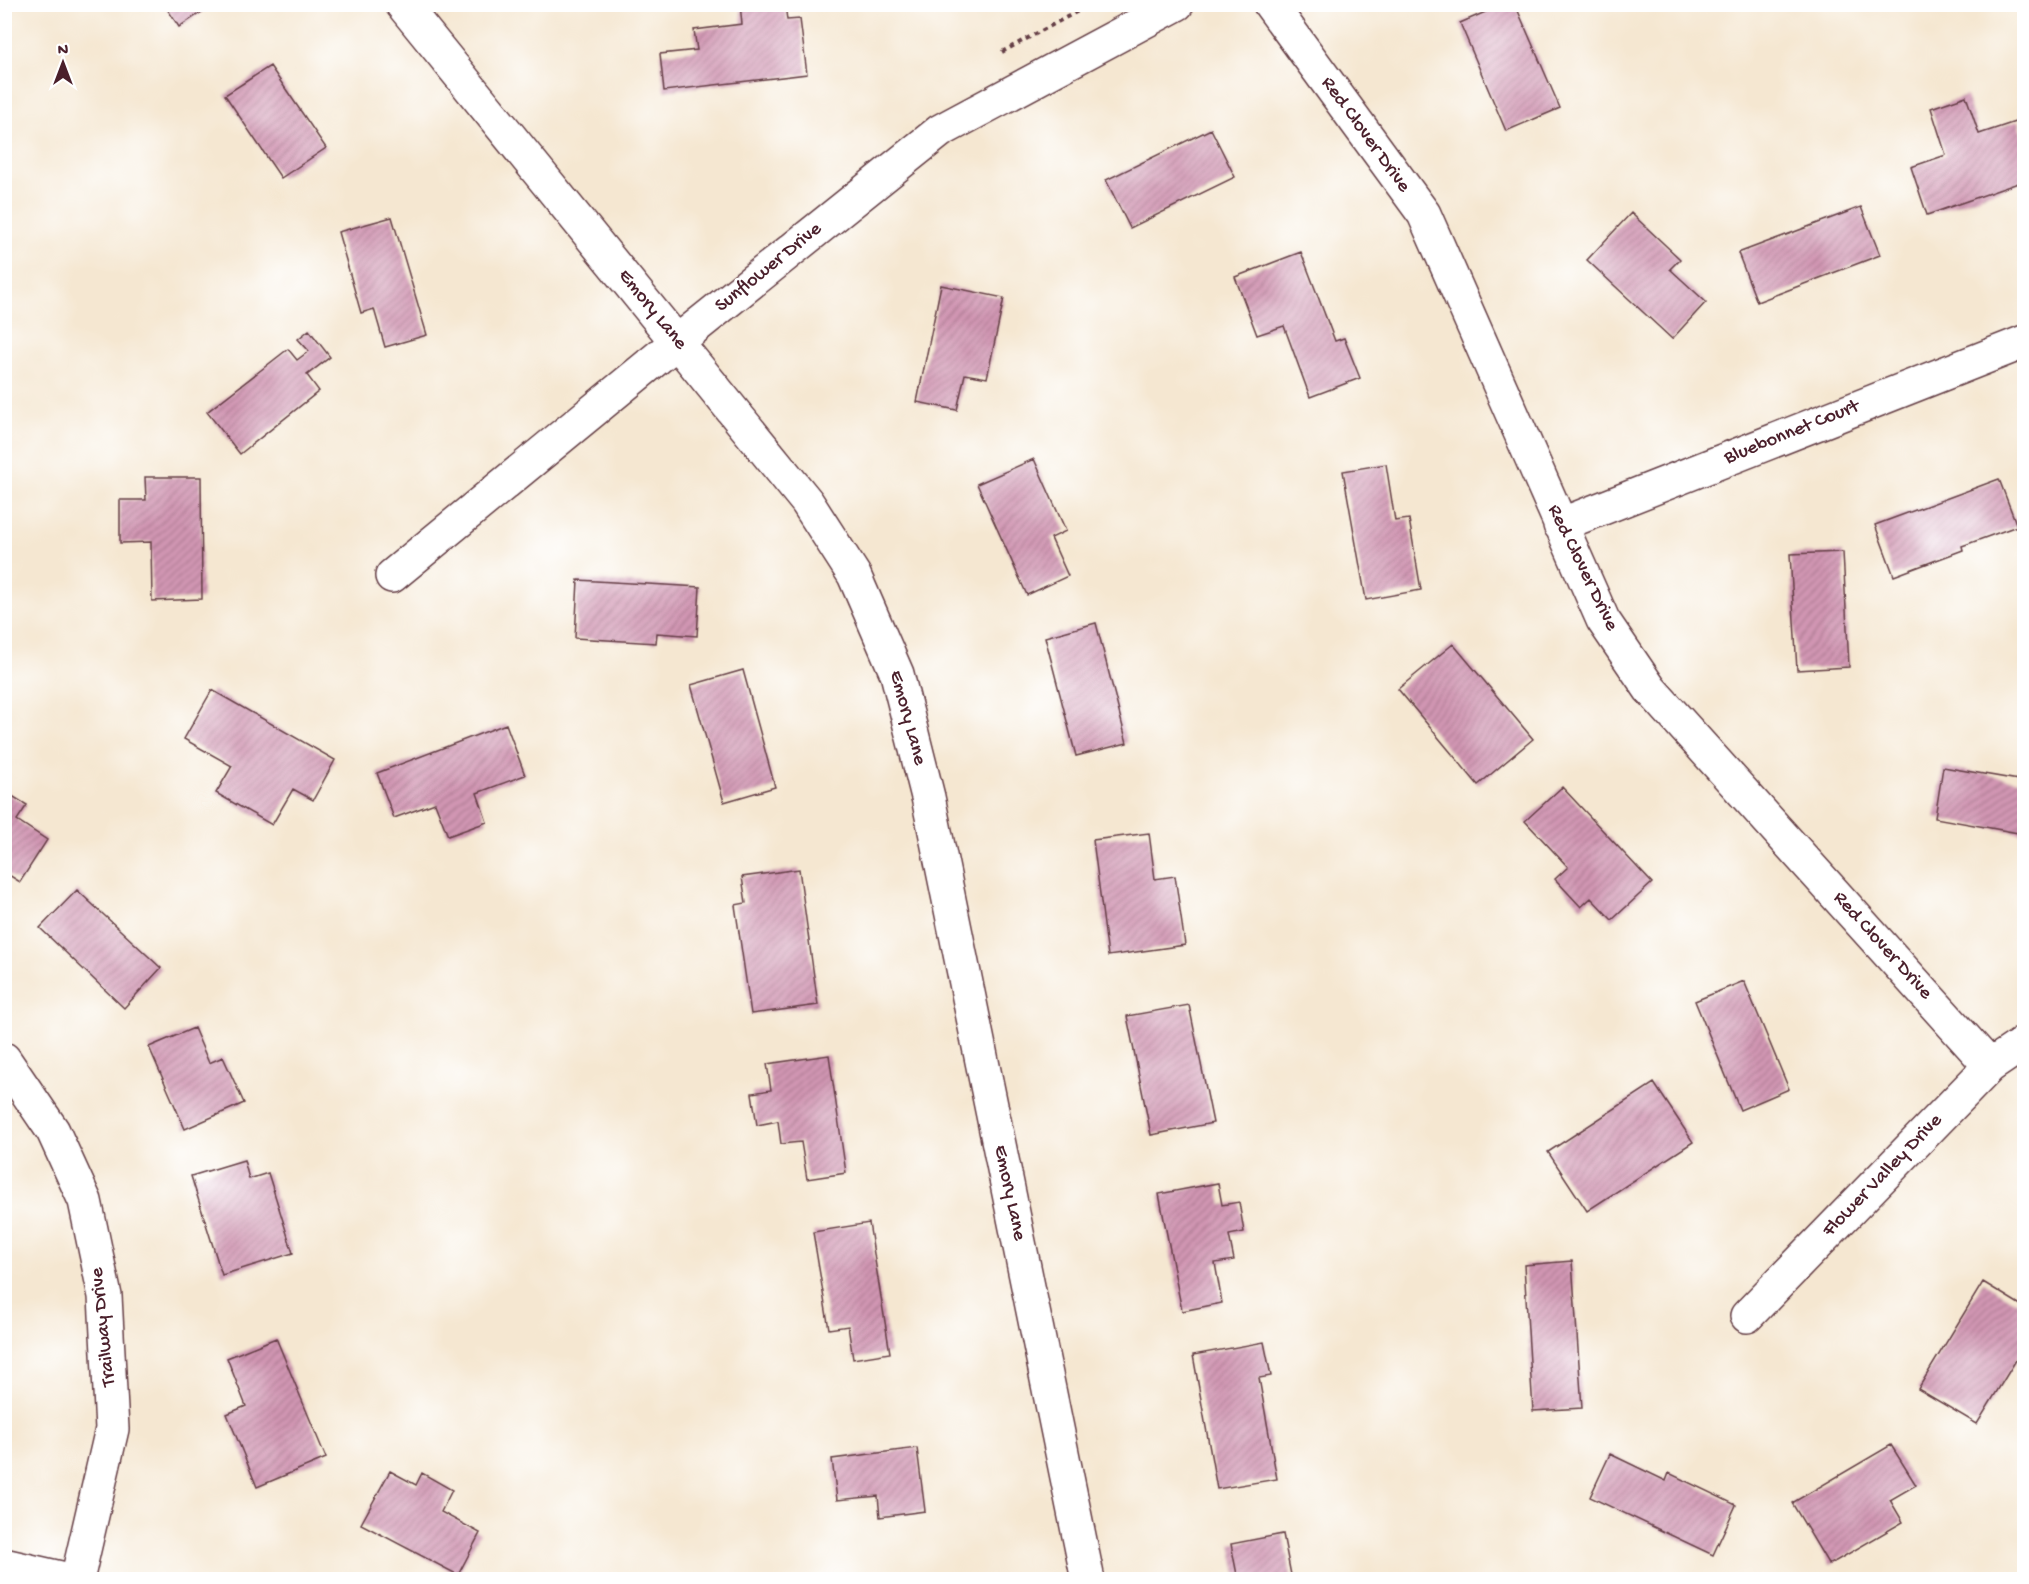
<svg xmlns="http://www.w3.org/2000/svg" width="2029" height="1584" viewBox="0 0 2029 1584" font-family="'Gochi Hand',sans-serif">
<defs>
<pattern id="building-hatch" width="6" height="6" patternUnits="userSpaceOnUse" patternTransform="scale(1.5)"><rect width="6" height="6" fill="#d196b3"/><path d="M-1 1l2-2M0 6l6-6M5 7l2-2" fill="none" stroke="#ac7a92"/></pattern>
</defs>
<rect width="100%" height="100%" fill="#fff"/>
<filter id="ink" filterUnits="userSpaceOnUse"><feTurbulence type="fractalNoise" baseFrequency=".0167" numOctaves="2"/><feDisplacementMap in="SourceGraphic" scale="12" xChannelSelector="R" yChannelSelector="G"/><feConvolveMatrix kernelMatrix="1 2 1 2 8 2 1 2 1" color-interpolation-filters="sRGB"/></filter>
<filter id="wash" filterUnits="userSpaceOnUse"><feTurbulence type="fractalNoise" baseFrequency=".008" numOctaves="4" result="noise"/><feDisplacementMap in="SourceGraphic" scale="24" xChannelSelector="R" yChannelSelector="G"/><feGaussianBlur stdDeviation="1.35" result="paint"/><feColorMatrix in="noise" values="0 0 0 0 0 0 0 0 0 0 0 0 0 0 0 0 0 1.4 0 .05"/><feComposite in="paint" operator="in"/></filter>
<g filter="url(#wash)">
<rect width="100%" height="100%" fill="#f5e7d1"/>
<g id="blocks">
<path fill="url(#building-hatch)" d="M 164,4 L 214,4 L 179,27 Z
M 740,4 L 785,4 L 787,20 L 800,19 L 807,74 L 664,91 L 660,54 L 697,50 L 694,30 L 742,24 Z
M 1504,4 L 1515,4 L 1560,108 L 1506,131 L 1460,23 Z
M 270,66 L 326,148 L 281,178 L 225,95 Z
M 1966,96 L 1979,134 L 2018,121 L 2024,141 L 2024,181 L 1927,215 L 1911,167 L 1946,155 L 1931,108 Z
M 1211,129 L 1235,177 L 1130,228 L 1106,180 Z
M 1861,207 L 1880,255 L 1757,302 L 1738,253 Z
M 1631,213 L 1680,259 L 1670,269 L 1706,302 L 1672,339 L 1587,260 Z
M 392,217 L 427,335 L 385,347 L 374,309 L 361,313 L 338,232 Z
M 1301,252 L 1335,341 L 1344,338 L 1360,378 L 1310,397 L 1284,326 L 1257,335 L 1235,277 Z
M 941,285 L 1004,298 L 987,378 L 965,374 L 957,410 L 917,402 Z
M 309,330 L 330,357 L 307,375 L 319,391 L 240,454 L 207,412 L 288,349 L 297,360 L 309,351 L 298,339 Z
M 1034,459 L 1066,531 L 1051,538 L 1068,576 L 1027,595 L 977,484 Z
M 1386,464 L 1395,521 L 1409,519 L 1421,590 L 1366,600 L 1343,471 Z
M 145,477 L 201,477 L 202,599 L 152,601 L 151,542 L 120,543 L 120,500 L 146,500 Z
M 1999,479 L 2017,526 L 1962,546 L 1963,550 L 1894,576 L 1875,525 Z
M 1843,552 L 1849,667 L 1797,670 L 1790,554 Z
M 578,580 L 700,587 L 697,636 L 657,633 L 656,643 L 575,638 Z
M 1096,623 L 1127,743 L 1076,756 L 1045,637 Z
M 1453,644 L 1533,739 L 1478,785 L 1398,689 Z
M 743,670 L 775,787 L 724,802 L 691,685 Z
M 212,690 L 335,760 L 313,800 L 293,789 L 272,825 L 216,793 L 232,766 L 184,739 Z
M 506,724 L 525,775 L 477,793 L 487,822 L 448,836 L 435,803 L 394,818 L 377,773 Z
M 1943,767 L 2024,781 L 2024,834 L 1935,818 Z
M 1562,787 L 1652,883 L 1612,920 L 1591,898 L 1581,907 L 1555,879 L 1568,867 L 1525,821 Z
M 4,791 L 27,805 L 17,820 L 47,840 L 20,882 L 4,872 Z
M 1149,833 L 1155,879 L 1175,876 L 1185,945 L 1108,956 L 1093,840 Z
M 799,869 L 818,1005 L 751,1014 L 735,905 L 746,903 L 742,877 Z
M 77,890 L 161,968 L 124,1008 L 40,928 Z
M 1744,981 L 1789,1089 L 1740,1110 L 1695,1001 Z
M 1189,1005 L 1213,1123 L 1151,1135 L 1127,1016 Z
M 194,1028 L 209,1063 L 223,1057 L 244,1103 L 185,1129 L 149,1047 Z
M 829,1055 L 846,1173 L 807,1179 L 801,1142 L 781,1144 L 778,1121 L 757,1125 L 752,1093 L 771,1090 L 767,1064 Z
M 1654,1083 L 1693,1142 L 1587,1211 L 1548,1152 Z
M 244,1160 L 249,1179 L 268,1173 L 293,1253 L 222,1275 L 191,1176 Z
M 1218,1183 L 1222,1205 L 1239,1202 L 1244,1232 L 1229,1235 L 1234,1260 L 1215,1263 L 1222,1303 L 1182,1311 L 1159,1194 Z
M 869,1223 L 890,1353 L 853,1359 L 848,1326 L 829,1329 L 813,1232 Z
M 1572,1261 L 1582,1408 L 1533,1411 L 1524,1265 Z
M 1983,1282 L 2024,1307 L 2024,1347 L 1977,1424 L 1918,1389 Z
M 276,1338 L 326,1458 L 257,1487 L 227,1414 L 246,1406 L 227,1358 Z
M 1264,1342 L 1271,1376 L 1259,1378 L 1277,1479 L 1217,1489 L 1193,1355 Z
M 1891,1445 L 1916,1485 L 1890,1500 L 1903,1522 L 1829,1565 L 1792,1503 Z
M 917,1448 L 925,1511 L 880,1517 L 878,1496 L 837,1500 L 832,1459 Z
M 1610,1454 L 1666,1481 L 1669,1473 L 1736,1505 L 1713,1555 L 1590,1497 Z
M 390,1471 L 416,1485 L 422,1473 L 452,1490 L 441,1512 L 480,1533 L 458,1575 L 361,1524 Z
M 1283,1534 L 1292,1580 L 1238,1580 L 1231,1544 Z"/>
</g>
</g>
<g filter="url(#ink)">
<use href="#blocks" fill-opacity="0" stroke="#643d44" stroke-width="1.5"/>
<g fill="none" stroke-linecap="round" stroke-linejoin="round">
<g stroke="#643d44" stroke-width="36">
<path id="minor" d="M 402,4 L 807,502 L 854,575 L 897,674 L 928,797 L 1088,1580
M 1270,4 L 1424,214 L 1603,620 L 1650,689 L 1990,1066
M 1560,525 L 2024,342
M 392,576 L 678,341 L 940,131 L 1177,4
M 4,1059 L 53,1131 L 85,1201 L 105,1296 L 112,1429 L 77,1580
M 1747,1316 L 1990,1066 L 2024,1043
M 4,1565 L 70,1580"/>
</g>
<path stroke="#643d44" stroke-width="4" stroke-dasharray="4.5 4.5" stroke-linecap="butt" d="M 1002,52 L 1091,4"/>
<use href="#minor" stroke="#fff" stroke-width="33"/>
</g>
</g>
<g text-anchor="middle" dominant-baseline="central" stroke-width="5" stroke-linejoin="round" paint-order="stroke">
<g font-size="20" fill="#4a1f2b" stroke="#fff">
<text transform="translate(1365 135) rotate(54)">Red Clover Drive</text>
<text transform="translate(769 268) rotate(-39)">Sunflower Drive</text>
<text transform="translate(652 310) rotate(51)">Emory Lane</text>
<text transform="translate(1792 433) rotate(-22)">Bluebonnet Court</text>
<text transform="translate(1582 568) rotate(64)">Red Clover Drive</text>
<text transform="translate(907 718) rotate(75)">Emory Lane</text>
<text transform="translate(1882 946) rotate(48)">Red Clover Drive</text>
<text transform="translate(1883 1176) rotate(-46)">Flower Valley Drive</text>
<text transform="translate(1009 1193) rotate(78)">Emory Lane</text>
<text transform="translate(104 1327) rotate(-96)">Trailway Drive</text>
</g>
</g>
<rect width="2029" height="1584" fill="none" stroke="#fff" stroke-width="24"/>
<g transform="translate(63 63)" stroke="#ffffff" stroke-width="4.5" paint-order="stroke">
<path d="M0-4.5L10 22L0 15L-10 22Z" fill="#4a1f2b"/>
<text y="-9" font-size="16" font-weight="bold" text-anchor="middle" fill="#4a1f2b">N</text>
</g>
</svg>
